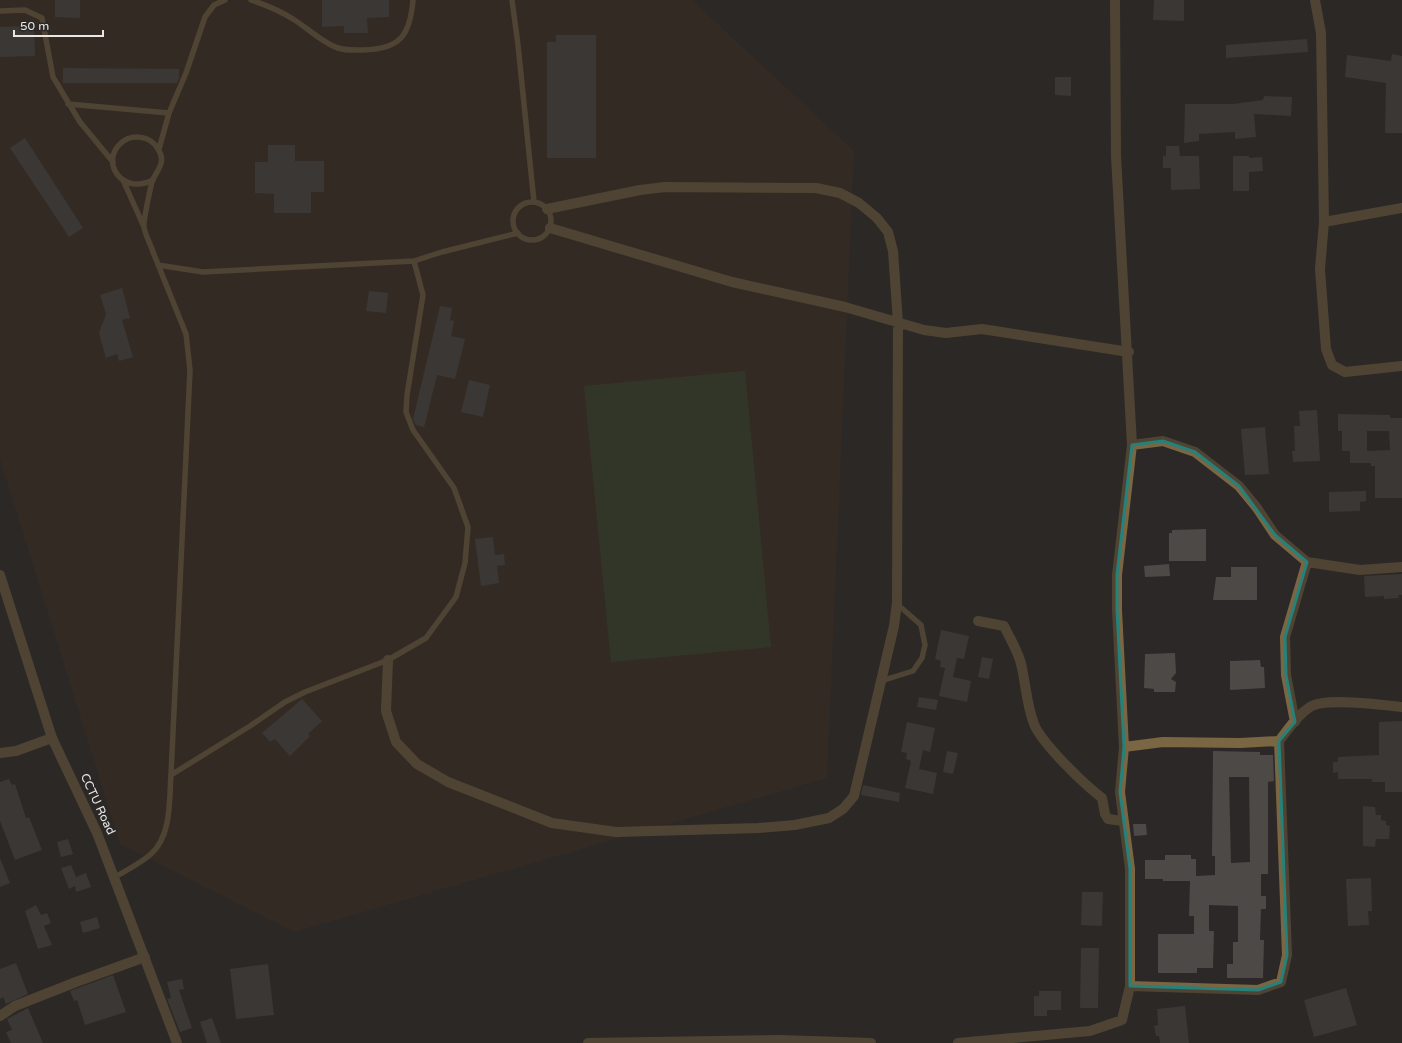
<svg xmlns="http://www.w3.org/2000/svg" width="1402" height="1043" viewBox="0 0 1402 1043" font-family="'Varela Round',sans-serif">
<rect width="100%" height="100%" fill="#2b2827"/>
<path fill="#3b2e20" d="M 0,0 L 692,0 L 854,151 L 827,778 L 294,932 L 120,844 L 0,459 Z"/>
<path fill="#3b482b" d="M 745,371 L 771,647 L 611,662 L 584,386 Z"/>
<path fill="#4c4947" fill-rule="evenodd" d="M 55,0 L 80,0 L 80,18 L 55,17 Z
M 322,0 L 389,0 L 389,17 L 367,18 L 368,33 L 344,33 L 344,26 L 322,27 Z
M 1154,0 L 1184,0 L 1184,21 L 1153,20 Z
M 34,26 L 35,56 L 0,57 L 0,27 Z
M 556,35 L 596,35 L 596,158 L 547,158 L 547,42 L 556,42 Z
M 1307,39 L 1308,52 L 1226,58 L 1226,45 Z
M 1392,54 L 1402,56 L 1402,133 L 1385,133 L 1386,83 L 1345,77 L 1347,55 L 1391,61 Z
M 63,68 L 179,69 L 179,78 L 177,83 L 63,83 Z
M 1055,77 L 1071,77 L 1071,96 L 1055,95 Z
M 1264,96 L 1292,97 L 1291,116 L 1254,114 L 1256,137 L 1235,139 L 1235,132 L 1199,134 L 1199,141 L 1184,143 L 1185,104 L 1233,104 L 1263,100 Z
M 25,138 L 83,228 L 69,237 L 10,148 Z
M 268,145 L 295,145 L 295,161 L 324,161 L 324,192 L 311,192 L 311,213 L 274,213 L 274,194 L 255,193 L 255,162 L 268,162 Z
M 1166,146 L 1179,146 L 1180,156 L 1199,156 L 1200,189 L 1171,190 L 1171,168 L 1163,168 L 1163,155 L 1166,157 Z
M 1233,156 L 1249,156 L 1249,158 L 1262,157 L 1263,171 L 1249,172 L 1249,191 L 1233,191 Z
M 122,288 L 130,318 L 122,320 L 133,357 L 119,361 L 117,354 L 106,358 L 99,333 L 106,314 L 100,295 Z
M 369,291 L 388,293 L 386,313 L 366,311 Z
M 440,306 L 452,308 L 450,320 L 454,321 L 451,336 L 465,339 L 455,379 L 437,375 L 424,427 L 416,425 L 413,419 Z
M 469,380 L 490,385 L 483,417 L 461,412 Z
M 1317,410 L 1320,461 L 1293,462 L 1292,451 L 1295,451 L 1294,426 L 1300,426 L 1299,411 Z
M 1338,414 L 1390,415 L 1390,418 L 1402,418 L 1402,498 L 1375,498 L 1375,466 L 1371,466 L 1371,463 L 1350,463 L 1350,451 L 1342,451 L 1342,431 L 1338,431 ZM 1367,431 L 1389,431 L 1390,450 L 1367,451 Z
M 1265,427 L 1269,474 L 1245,475 L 1241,429 Z
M 1366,491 L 1366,501 L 1360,502 L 1360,511 L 1329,512 L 1329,492 Z
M 1206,529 L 1206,561 L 1169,561 L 1169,533 L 1172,533 L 1172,530 Z
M 493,537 L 495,555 L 504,554 L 505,565 L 497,566 L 499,583 L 481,586 L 475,539 Z
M 1169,564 L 1170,576 L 1145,577 L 1144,566 Z
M 1231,567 L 1257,567 L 1257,600 L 1213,600 L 1216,577 L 1231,577 Z
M 1402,574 L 1402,595 L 1398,595 L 1399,598 L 1384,599 L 1384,596 L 1365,597 L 1364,576 Z
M 941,630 L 969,636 L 964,659 L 957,658 L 953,677 L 971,681 L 967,702 L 939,696 L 945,668 L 940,667 L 941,661 L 935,659 Z
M 1175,653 L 1176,673 L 1171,679 L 1176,682 L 1175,692 L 1154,692 L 1154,689 L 1144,688 L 1145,654 Z
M 982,657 L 993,659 L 989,679 L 978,677 Z
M 1260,660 L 1261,667 L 1264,667 L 1265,688 L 1230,690 L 1230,661 Z
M 919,697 L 938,700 L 936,710 L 917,707 Z
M 302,699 L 322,721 L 308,734 L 310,736 L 290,756 L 275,739 L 270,742 L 262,733 Z
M 1402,721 L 1402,792 L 1385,792 L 1385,782 L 1372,782 L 1372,779 L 1338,779 L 1338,772 L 1333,773 L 1333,762 L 1338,762 L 1338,757 L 1379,755 L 1379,722 Z
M 907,722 L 935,728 L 930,752 L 923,750 L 919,769 L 937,773 L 933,794 L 905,788 L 911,761 L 906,759 L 907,753 L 901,752 Z
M 947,751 L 958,753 L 953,774 L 943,772 Z
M 1213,751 L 1260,752 L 1260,755 L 1273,755 L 1274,781 L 1268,782 L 1268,874 L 1261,874 L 1261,896 L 1266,896 L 1266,909 L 1261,909 L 1260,940 L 1264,940 L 1263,978 L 1227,978 L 1227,964 L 1233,964 L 1233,942 L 1238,942 L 1238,906 L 1209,905 L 1209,931 L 1214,931 L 1213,968 L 1197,968 L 1197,973 L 1158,973 L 1158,934 L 1194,934 L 1194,916 L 1189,916 L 1190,881 L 1163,881 L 1163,879 L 1145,879 L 1145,860 L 1165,860 L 1165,855 L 1191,855 L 1191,859 L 1196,859 L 1196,876 L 1215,875 L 1215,856 L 1212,856 ZM 1229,777 L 1249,777 L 1250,862 L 1231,863 Z
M 9,779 L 12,785 L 15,784 L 26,818 L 29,817 L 42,850 L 15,860 L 0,821 L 0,782 Z
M 863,785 L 900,793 L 899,802 L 861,795 Z
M 1363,806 L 1375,807 L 1376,815 L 1381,815 L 1381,820 L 1386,821 L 1386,825 L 1390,826 L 1389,839 L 1376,839 L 1375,847 L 1363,846 Z
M 1133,824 L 1146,824 L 1147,835 L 1134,836 Z
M 68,839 L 73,854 L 61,857 L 57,842 Z
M 0,858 L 10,883 L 0,887 Z
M 71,865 L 76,877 L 86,873 L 91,887 L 76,892 L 75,886 L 69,889 L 61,868 Z
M 1371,878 L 1372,911 L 1368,911 L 1369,925 L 1348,926 L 1346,879 Z
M 1082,892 L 1103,892 L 1102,926 L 1081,925 Z
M 36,905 L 41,915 L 47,913 L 51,923 L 44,926 L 52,945 L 38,949 L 25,911 Z
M 97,917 L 100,928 L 83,933 L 80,922 Z
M 1081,948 L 1099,948 L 1098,1008 L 1080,1008 Z
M 16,963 L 28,994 L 6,1004 L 3,997 L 0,999 L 0,969 Z
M 268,964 L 274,1015 L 236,1019 L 230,969 Z
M 113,975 L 126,1012 L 85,1025 L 77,1000 L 74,1001 L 70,991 Z
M 182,979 L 184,989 L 179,990 L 192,1028 L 180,1032 L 167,999 L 171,998 L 167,982 Z
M 1346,988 L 1357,1025 L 1314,1037 L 1304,1000 Z
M 1039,991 L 1061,991 L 1061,1010 L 1047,1010 L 1047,1016 L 1034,1016 L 1034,996 L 1039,996 Z
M 1185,1006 L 1189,1043 L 1160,1043 L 1159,1036 L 1156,1036 L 1154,1026 L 1158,1025 L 1157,1009 Z
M 28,1008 L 43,1043 L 11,1043 L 6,1032 L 12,1030 L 7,1019 Z
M 212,1018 L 221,1043 L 207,1043 L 200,1022 Z"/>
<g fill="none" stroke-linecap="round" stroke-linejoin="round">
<path stroke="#7a6643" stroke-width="5.5" d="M 251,0 C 266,5 279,10 293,19 C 306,27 318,39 333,46 C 342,51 353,50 363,50 C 400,49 410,36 413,0
M 512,0 L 518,45 L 534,202
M 0,11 L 25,10 L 42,18 L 53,77 L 80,122 L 113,162
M 68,104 L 169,113
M 159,149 L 169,113 L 186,73 L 205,17 L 214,5 L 225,0
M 123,180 L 144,227
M513 221a19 19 0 1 1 38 0a19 19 0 1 1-38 0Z
M 158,265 L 203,272 L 414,261 L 442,252 L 518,233
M 881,681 L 913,671 L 922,658 L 925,645 L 921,625 L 897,604
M 171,775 L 250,726 L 285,702 L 305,692 L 388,660 L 426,638 L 456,597 L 465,563 L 468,527 L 454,488 L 413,430 L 406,412 L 407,395 L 423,295 L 414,261
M 115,877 C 127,870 141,863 151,854 C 172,835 169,800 171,775 L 190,370 L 186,334 C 175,307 164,280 153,252 C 151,245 145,235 144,227 C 143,222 151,184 153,179 C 159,168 166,161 158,149 C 151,136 132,133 121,143 C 100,161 121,196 153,180"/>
<path stroke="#7a6643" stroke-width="10" d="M 1115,0 L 1116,156 L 1132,445 L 1117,575 L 1117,610 L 1124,747
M 1315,0 L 1321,33 L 1324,222 L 1320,269 L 1326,349 L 1332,365 L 1345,372 L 1402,366
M 1324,222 L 1402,208
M 550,228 L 732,282 L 845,307 L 924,330 L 946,333 L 982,329 L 1129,352
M 1132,445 L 1163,441 L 1195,452 L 1239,486 L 1257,508 L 1275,535 L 1307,562 L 1360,570 L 1402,567
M 978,621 L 1004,626 C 1010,639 1020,654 1022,668 C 1026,687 1027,706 1034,724 C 1042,744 1085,785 1102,798 L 1105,814 L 1108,819 L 1123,821
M 388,660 L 386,711 L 396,742 L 417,764 L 448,782 L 552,823 L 616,832 L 759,828 L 795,825 L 829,818 L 843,809 L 854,796 L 894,626 L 897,603 L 898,323 L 893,251 L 888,232 L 877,218 L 859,203 L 840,193 L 816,188 L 665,187 L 640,190 L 547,209
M 1295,722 L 1286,675 L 1285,637 L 1307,562
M 0,753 L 16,751 L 52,738
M 1130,986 L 1258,990 L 1281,982 L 1287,955 L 1279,741
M 0,1016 L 15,1006 L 76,982 L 145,957
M 588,1043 L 780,1040 L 871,1043
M 958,1043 L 1090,1031 L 1122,1020 L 1130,986 L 1130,869 L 1120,792 L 1124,747 L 1163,742 L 1240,743 L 1279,741 C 1288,730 1297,715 1310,707 C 1325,697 1383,705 1402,707"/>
<path stroke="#7a6643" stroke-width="10" d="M 0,575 L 52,738 L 97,833 L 177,1043"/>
</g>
<path d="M0 0H1402V1043H0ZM 1163,441 L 1195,452 L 1239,486 L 1275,535 L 1307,562 L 1285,637 L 1286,675 L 1295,722 L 1279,741 L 1287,955 L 1281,982 L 1258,990 L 1130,986 L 1130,869 L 1120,792 L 1124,747 L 1117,610 L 1117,575 L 1132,445 Z" fill="#2b2827" fill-opacity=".55" fill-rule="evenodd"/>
<path fill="none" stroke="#25817a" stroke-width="3" stroke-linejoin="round" d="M 1163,441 L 1195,452 L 1239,486 L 1275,535 L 1307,562 L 1285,637 L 1286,675 L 1295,722 L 1279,741 L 1287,955 L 1281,982 L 1258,990 L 1130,986 L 1130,869 L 1120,792 L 1124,747 L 1117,610 L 1117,575 L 1132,445 Z"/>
<g text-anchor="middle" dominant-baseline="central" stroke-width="3.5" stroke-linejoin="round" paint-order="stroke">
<g font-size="12" fill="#e8e7e6" stroke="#2b2827">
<text transform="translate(98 804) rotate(65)">CCTU Road</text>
</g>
</g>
<path d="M14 30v6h89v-6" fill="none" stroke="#e8e7e6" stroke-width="2"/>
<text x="20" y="30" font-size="12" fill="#e8e7e6" stroke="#2b2827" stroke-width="3" paint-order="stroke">50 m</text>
</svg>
